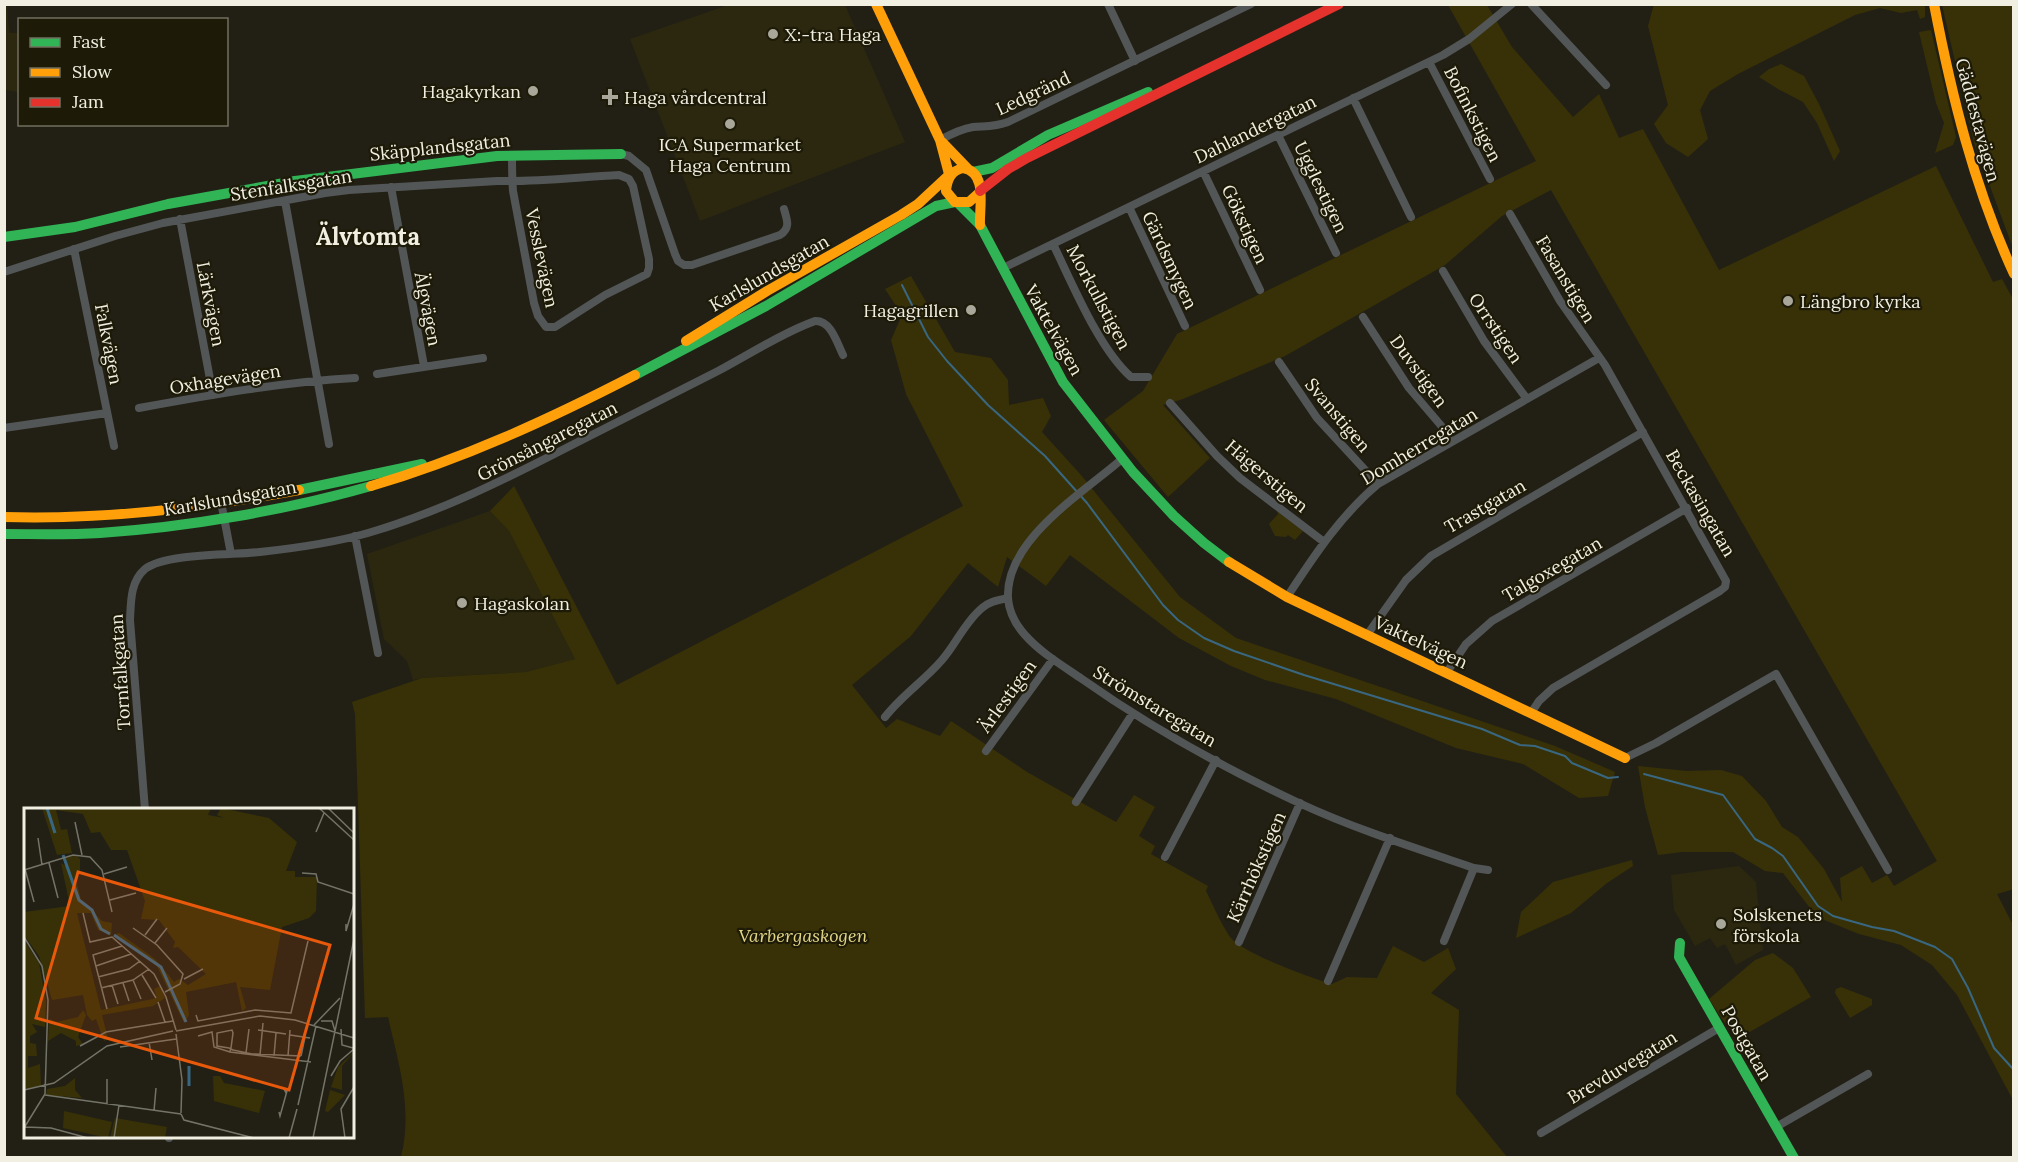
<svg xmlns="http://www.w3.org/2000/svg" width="2018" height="1162" viewBox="0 0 2018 1162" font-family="Lora,serif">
<rect width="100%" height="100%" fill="#222015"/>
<path fill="#2c280f" d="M 7,4 L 9,33 L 18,33 L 18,92 L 5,90 L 4,5 Z
M 731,4 L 845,5 L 905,142 L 700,221 L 630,39 Z
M 490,511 L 509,531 L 575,659 L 526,672 L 422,678 L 413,680 L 407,661 L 384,639 L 367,554 Z
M 1739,866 L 1756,882 L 1763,950 L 1736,965 L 1725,944 L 1717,948 L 1710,938 L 1695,946 L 1674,910 L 1671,875 Z"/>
<path fill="#383107" d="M 1654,4 L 1925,4 L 1925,17 L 1920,19 L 1917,10 L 1901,13 L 1880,8 L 1855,15 L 1738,74 L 1710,91 L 1700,110 L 1708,139 L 1688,157 L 1666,143 L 1654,124 L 1668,105 L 1648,26 Z
M 1448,5 L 1487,5 L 1512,47 L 1573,117 L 1599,94 L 1619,138 L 1643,129 L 1719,270 L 1936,166 L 1993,282 L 2002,279 L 2013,299 L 2014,889 L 1997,894 L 2013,925 L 2013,1100 L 1957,995 L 1932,965 L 1901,945 L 1859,934 L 1817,917 L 1783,873 L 1765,871 L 1733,852 L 1682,852 L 1658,855 L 1645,807 L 1638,766 L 1687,771 L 1721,770 L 1742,776 L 1766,801 L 1782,827 L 1798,837 L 1824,869 L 1842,902 L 1840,878 L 1862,866 L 1872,883 L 1887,875 L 1894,886 L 1937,861 L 1551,190 L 1502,216 L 1445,265 L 1285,356 L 1183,399 L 1163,405 L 1210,458 L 1168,497 L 1104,420 L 1143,391 L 1177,334 L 1536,161 Z
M 1942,5 L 2013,5 L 2013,248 L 1974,143 Z
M 1931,30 L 1956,137 L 1953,145 L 1935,153 L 1944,123 L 1936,103 L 1919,32 Z
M 1781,64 L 1804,76 L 1819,104 L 1840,151 L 1834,161 L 1817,123 L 1803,102 L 1778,89 L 1759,77 L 1769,69 Z
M 911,276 L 955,352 L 991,358 L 1008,380 L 1009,405 L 1043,398 L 1051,416 L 1042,432 L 1081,475 L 1180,597 L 1236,638 L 1555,746 L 1615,772 L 1608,796 L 1579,798 L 1523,764 L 1456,748 L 1336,699 L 1265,680 L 1231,666 L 1179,638 L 1070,555 L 1046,586 L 1007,557 L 998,587 L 968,563 L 911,636 L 852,685 L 886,728 L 897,719 L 940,736 L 951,721 L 1027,772 L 1116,822 L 1134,795 L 1155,807 L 1139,836 L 1155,846 L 1151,854 L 1208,886 L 1206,891 C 1213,905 1221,924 1230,937 C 1242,953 1311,978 1332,984 L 1347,977 L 1377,978 L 1393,946 L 1424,962 L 1448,948 L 1456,969 L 1431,993 L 1459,1010 L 1456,1094 L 1507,1157 L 401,1157 C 413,1109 399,1065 388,1017 L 365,1018 L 355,714 L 352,702 L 422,678 L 526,672 L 575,659 L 509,531 L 490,511 L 514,486 L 617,685 L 963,506 L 906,394 L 891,340 L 902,315 L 885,289 Z
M 1277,511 L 1303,531 L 1295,540 L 1288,535 L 1286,537 L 1275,536 L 1269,524 L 1278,514 Z
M 1632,860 L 1633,866 L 1607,883 L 1571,913 L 1516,938 L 1521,912 L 1553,882 Z
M 1773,953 L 1793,968 L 1811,997 L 1746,1034 L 1728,1028 L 1709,999 L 1755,960 Z
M 1841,987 L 1872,999 L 1872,1005 L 1850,1018 L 1835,993 L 1836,989 Z"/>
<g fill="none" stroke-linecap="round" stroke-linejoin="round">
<path stroke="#396782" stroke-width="2" d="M 902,285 L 928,337 L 947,361 L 988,405 L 1045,456 L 1087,503 L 1163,605 L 1178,620 L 1204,638 L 1234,651 L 1304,675 L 1482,729 L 1520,745 L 1535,746 L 1565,756 L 1572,763 L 1608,778 L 1618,777
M 1644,774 L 1723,795 L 1755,839 L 1772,848 L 1783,856 L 1818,906 L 1833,916 L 1872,927 L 1894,931 L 1935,947 L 1952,959 L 1968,988 L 1994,1048 L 2014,1070"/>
<path stroke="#535656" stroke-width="8" d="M 1108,4 L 1135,61
M 1531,4 L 1606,85
M 1429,62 L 1490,179
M 1353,98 L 1411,217
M 1278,135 L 1336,253
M 940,140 C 951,134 961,129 973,127 C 986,126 995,127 1008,122 L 1251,4
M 621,154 L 629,156 L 646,170 L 675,254 L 678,261 L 684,265 L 692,265 L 780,235 C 791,228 787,220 784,209
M 1203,171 L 1260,290
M 391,187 L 424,366
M 285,201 L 329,444
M 1129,207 L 1185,326
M 1510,214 L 1560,301 L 1605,365 L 1726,581 L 1725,587 L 1720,591 L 1553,688 L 1539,701 L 1531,713
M 180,219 L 213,395
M 1053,244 C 1072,283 1099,349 1131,377 L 1148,377
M 74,249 L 114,446
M 1003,268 L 1443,55 L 1469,39 L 1512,4
M 1443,271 L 1484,341 L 1527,399
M 4,272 L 115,236 L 163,223 L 325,193 L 349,190 L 497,181 C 538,182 578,177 619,175 L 629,179 L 633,186 L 649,259 L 649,268 L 647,274 L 605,295 L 555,327 L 546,327 L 538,316 L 534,303 L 513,191 C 512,179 512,167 512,155
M 1363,317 L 1409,388 L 1444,429 L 1451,442
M 1279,362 L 1317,418 L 1378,484
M 377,374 L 483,358
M 1170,403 L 1217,456 L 1240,478 L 1324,542
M 139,408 C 210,395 282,382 355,378
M 4,428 L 107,413
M 1122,459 C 1083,493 1005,540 1008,598 C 1009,612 1016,625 1025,635 C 1041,653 1063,666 1082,679 C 1150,727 1224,768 1299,803 C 1355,829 1415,848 1474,868 L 1488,870
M 221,502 L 231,554
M 355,536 L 378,653
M 1287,597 C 1314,556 1340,516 1378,484 L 1599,358
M 1367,635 L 1406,580 L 1431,556 L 1643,432
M 1447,672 L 1466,644 L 1492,621 L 1687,508
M 885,717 C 902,695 924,681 942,660 C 956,644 965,622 982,608 C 990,601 999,600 1008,598
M 986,751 L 1053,659
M 1625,758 L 1656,743 L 1776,674 L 1888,870
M 1076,802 L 1133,713
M 145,810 L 130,620 C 131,602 130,582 145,569 C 165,553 233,555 260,552 C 297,548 333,543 368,533 C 440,512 506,479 572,445 C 621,420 670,395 718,371 C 750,354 782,333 815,321 C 831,320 837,343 843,355
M 1165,857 L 1216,760
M 1444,941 L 1474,868
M 1239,942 L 1300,803
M 1328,981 L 1390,838
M 1776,1127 L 1868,1074
M 1541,1133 L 1719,1028
M 169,1136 L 169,1138"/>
<path stroke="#30b455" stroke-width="10" d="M 973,172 L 992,168 L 1048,135 L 1148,92
M 958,203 L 980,225 L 1063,382 L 1133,472 L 1174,516 L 1204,543 L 1229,562
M 4,237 L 75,227 L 168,204 L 295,181 L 497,156 L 621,154
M 635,375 L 766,306 L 936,206 L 955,202
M 299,490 L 422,464
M 4,534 C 36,534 68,535 100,533 C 188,527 287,510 371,486
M 1680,943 L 1679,957 L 1794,1158"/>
<path stroke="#ff9f0a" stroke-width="10" d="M 876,4 L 940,140 L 949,174
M 1934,4 C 1952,97 1974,187 2014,274
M 942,142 L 968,169
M 979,193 L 969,202 L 955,202 L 946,191 C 947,179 951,171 963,168 C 988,172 979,207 980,225
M 686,341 L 767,291 L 901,215 L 918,204 L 947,177
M 371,486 C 463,459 550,419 635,375
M 4,517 C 104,520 201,508 299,490
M 1229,562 L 1287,597 L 1625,758"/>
<path stroke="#e5322d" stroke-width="10" d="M 980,191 L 1008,169 L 1027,158 L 1339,4"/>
</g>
<g fill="#a8a79a" stroke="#1d1a07" stroke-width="2">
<circle cx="773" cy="34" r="6"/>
<circle cx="533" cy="91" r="6"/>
<path d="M607 88h6v6h6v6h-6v6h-6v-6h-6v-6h6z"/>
<circle cx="730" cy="124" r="6"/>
<circle cx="1788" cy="301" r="6"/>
<circle cx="971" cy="310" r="6"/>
<circle cx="462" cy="603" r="6"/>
<circle cx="1721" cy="924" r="6"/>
</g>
<g text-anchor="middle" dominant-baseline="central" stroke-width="4.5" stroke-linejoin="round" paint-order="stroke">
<g font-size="18" fill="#f0efe2" stroke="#1d1a07" text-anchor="start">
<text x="785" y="34">X:-tra Haga</text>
<text x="521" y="91" text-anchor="end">Hagakyrkan</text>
<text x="624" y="97">Haga vårdcentral</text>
<text x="730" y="144" text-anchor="middle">ICA Supermarket<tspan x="730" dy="21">Haga Centrum</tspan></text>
<text x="1800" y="301">Längbro kyrka</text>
<text x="959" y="310" text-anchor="end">Hagagrillen</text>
<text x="474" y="603">Hagaskolan</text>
<text x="1733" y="914">Solskenets<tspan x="1733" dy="21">förskola</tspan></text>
</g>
<g font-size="18" fill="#f0efe2" stroke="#1d1a07">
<text transform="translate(1033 93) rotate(-25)">Ledgränd</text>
<text transform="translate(1473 114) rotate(63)">Bofinkstigen</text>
<text transform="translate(1978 120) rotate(75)">Gäddestavägen</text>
<text transform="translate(1255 129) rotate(-26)">Dahlandergatan</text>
<text transform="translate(440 147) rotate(-6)">Skäpplandsgatan</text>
<text transform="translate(291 185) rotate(-9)">Stenfalksgatan</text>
<text transform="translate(1321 187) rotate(64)">Ugglestigen</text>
<text transform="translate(1245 224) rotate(65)">Gökstigen</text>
<text transform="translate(542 258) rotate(78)">Vesslevägen</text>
<text transform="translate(1170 260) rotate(65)">Gärdsmygen</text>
<text transform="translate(769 273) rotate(-30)">Karlslundsgatan</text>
<text transform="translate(1566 279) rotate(59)">Fasanstigen</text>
<text transform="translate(1099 297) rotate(62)">Morkullstigen</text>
<text transform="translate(211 304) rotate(79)">Lärkvägen</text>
<text transform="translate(428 309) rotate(79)">Älgvägen</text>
<text transform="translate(1496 328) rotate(56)">Orrstigen</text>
<text transform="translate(1054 330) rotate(61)">Vaktelvägen</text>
<text transform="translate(109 344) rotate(79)">Falkvägen</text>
<text transform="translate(1419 371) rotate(54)">Duvstigen</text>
<text transform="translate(225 379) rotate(-9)">Oxhagevägen</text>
<text transform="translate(1338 415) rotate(50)">Svanstigen</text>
<text transform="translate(547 441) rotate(-27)">Grönsångaregatan</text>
<text transform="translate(1419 446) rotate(-31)">Domherregatan</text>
<text transform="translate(1267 476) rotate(40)">Hägerstigen</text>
<text transform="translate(230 498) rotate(-10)">Karlslundsgatan</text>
<text transform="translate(1701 503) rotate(60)">Beckasingatan</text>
<text transform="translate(1485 506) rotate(-30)">Trastgatan</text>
<text transform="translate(1552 569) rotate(-30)">Talgoxegatan</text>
<text transform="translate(1421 642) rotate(25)">Vaktelvägen</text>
<text transform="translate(120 672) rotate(-94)">Tornfalkgatan</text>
<text transform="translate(1007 696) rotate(-54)">Ärlestigen</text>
<text transform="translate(1155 706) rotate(31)">Strömstaregatan</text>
<text transform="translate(1256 867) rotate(-66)">Kärrhökstigen</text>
<text transform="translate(1747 1043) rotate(60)">Postgatan</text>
<text transform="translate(1622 1067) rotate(-31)">Brevduvegatan</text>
</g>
<g font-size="18" font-style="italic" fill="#e2d685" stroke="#1d1a07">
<text x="803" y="935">Varbergaskogen</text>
</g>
<g font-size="24" font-weight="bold" fill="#f0efe2" stroke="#1d1a07">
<text x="368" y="236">Älvtomta</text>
</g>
</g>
<g transform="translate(24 808)">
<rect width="330" height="330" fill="#222015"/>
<path d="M 18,0 L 187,0 L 184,7 L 200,10 L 193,7 L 197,0 L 245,10 L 273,34 L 262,63 L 271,63 L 271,69 L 265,69 L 293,69 L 292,103 L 285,110 L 258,119 L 246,182 L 216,179 L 222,200 L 218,203 L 212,174 L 162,184 L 165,207 L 160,215 L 133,158 L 90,127 L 95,125 L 131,151 L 150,174 L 155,171 L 164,177 L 182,166 L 154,139 L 149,140 L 151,134 L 135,112 L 117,111 L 121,93 L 103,42 L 87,42 L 76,24 L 67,25 L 59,6 L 32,2 L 37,22 L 43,21 L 48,45 L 33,47 ZM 52,47 L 56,51 L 56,64 L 51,68 L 57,92 L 78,113 L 88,115 L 87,127 L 74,122 L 67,105 L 53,105 L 77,202 L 133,190 L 130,181 L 136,178 L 141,190 L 129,198 L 78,207 L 84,231 L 80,233 L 72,211 L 68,213 L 63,207 L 59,187 L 28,192 L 15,148 L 0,127 L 0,104 L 46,98 L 37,55 L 42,58 L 42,50 ZM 0,132 L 15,155 L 22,193 L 21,219 L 8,216 L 13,224 L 6,228 L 6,235 L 12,236 L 13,248 L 4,248 L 4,260 L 16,256 L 17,278 L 0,281 ZM 59,202 L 62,207 L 54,229 L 59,236 L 52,238 L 52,233 L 37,225 L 24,233 L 25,211 L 33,214 L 54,209 ZM 330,244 L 318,258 L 318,282 L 307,279 L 314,259 ZM 189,268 L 196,268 L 200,275 L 241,283 L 235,305 L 190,293 ZM 51,270 L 51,282 L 58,290 L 22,287 L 23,281 L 41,278 ZM 306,282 L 321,287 L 304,304 L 301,303 ZM 40,303 L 88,314 L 84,330 L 39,320 ZM 91,310 L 143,319 L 141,330 L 86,330 Z" fill="#383107"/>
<path fill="none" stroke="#396782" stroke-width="3" d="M 23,0 L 31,25M 39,47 L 55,92 L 68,102 L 77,121 L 86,126M 90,127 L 137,159 L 162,214M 165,258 L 165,278"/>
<path fill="none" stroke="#747367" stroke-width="1.5" d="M 295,0 L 330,32M 304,0 L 330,25M 51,14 L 58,47M 292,24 L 300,5M 14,30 L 18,57M 25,55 L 34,90M 1,61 L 10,94M 0,62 L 49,47 L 66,49 L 78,62 L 88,104M 278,65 L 292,66 L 294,74 L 330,86M 80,66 L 103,59M 86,92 L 112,85M 59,105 L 66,134 L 88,129 L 130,166 L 142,189 L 152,222M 322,116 L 322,123 L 330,96M 109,120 L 133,137 L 159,166 L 156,176 L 141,184M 121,127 L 133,111M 0,129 L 18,158 L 24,192 L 21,286 L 0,320M 131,135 L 143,120M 72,158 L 107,146M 118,167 L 132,190M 74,169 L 105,161 L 116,153M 160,171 L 179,161M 109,172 L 117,191M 99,175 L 105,193M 88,177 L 94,196M 77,180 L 109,172 L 125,161M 134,194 L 141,214M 83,201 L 69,147 L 98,138M 172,207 L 174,213 L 231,202 L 267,205 L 284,133M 297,213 L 308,213 L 311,223M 290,217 L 316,190M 317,221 L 318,237 L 329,240M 234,222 L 262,226M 152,223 L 236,208 L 271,212 L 330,230M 152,226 L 158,272 L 157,305M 266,227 L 286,230M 174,228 L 188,224 L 190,239 L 206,244 L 287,254M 125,234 L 128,252M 56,238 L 82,224 L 149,213M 96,239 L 152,231M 206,244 L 206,243 L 207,241 L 207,240 L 209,225 L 208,222 L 193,225 L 193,238 L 205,240 L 209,242 L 228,246 L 231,246 L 277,248M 222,245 L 225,221M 236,247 L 239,215M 250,248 L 252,225M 264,248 L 266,222M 277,248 L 281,229M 307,268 L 316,253 L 330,241M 83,271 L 83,296M 0,282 L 30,275 L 83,238 L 149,223M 21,287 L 157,306M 274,297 L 292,218M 130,303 L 132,280M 255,304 L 256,308 L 263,283 L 260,281 L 262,285M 157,306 L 160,312 L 230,330M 1,319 L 27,320 L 64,330M 90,330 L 95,297M 265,330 L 273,301M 289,330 L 330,131M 321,330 L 317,301 L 330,279"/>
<path fill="#e8590c" fill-opacity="0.15" stroke="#e8590c" stroke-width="3" d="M 54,64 L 306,137 L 265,282 L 12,210 Z"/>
<rect width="330" height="330" fill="none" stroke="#f0efe2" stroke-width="3"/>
</g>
<rect width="2018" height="1162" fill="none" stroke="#f0efe2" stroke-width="12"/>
<rect x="18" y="18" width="210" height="108" fill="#1d1a07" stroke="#716f5f" stroke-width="1.5"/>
<rect x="30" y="38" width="30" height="9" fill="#30b455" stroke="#716f5f" stroke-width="1.5"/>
<text x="72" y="48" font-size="18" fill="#f0efe2">Fast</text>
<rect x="30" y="68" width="30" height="9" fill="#ff9f0a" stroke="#716f5f" stroke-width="1.5"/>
<text x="72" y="78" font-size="18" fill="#f0efe2">Slow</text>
<rect x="30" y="98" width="30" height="9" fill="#e5322d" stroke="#716f5f" stroke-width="1.5"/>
<text x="72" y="108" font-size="18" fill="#f0efe2">Jam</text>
</svg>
